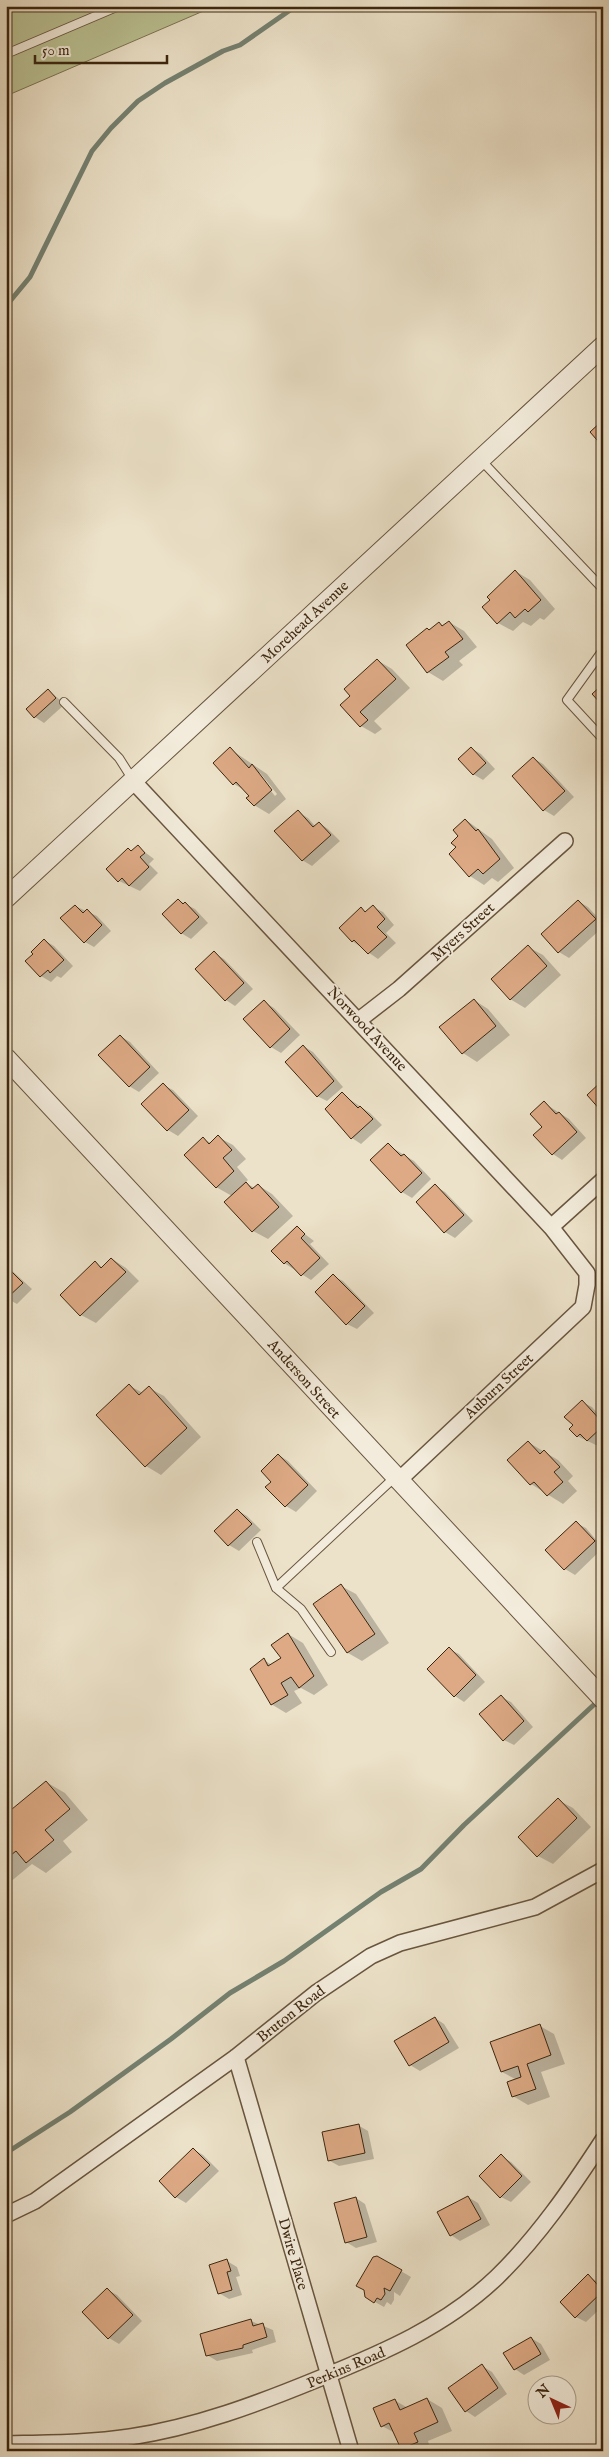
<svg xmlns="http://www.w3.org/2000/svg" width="609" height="2457" viewBox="0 0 609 2457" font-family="'IM FELL English',serif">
<rect width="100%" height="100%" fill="#ece2c9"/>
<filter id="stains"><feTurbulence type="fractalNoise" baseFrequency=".004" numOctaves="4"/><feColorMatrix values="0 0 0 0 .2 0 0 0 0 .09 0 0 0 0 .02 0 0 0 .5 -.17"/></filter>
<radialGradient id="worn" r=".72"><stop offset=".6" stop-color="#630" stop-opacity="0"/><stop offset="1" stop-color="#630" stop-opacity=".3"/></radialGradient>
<path fill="#bbc294" stroke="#7c7452" d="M 6,6 L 215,6 L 6,96 Z"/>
<path fill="#0003" fill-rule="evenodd" d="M 515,571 L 530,580 L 555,609 L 544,620 L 540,618 L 531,626 L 523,622 L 513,631 L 498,623 L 484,607 Z
M 449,622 L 464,631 L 477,647 L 459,661 L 463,665 L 443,681 L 428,672 L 408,645 L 439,623 L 444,626 Z
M 377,660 L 392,669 L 410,688 L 374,721 L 382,729 L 375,734 L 361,726 L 352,696 Z
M 49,691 L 65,704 L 44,723 L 35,717 Z
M 471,748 L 481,754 L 495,769 L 483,780 L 473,774 Z
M 230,749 L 267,774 L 286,799 L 269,814 L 254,805 L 246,791 L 234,784 ZM 257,773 L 260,773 L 277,794 L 275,796 Z
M 533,758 L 543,764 L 574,797 L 554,816 L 544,810 Z
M 298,812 L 308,818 L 315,826 L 319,823 L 328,829 L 340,841 L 312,866 L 302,860 Z
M 466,820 L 492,839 L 514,868 L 498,882 L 492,878 L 484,885 L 470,876 L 458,848 Z
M 138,847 L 154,859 L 149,864 L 158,873 L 140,891 L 119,881 L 132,852 Z
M 178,900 L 195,909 L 208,923 L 191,939 L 181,933 Z
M 578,901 L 588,907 L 603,923 L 603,927 L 569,958 L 559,952 Z
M 75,906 L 97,916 L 111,931 L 94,947 L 85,942 Z
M 373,907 L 383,912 L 394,925 L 386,933 L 396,943 L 378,959 L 352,941 L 361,909 L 367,912 Z
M 44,940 L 54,946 L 73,966 L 61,978 L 57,976 L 51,982 L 41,976 L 27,961 Z
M 528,947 L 543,955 L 561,975 L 525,1008 L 510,999 Z
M 214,953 L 224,959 L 253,989 L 235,1006 L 226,1000 Z
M 474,1000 L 488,1009 L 510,1035 L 477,1062 L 463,1053 Z
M 264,1002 L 274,1008 L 300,1035 L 281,1053 L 271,1047 L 245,1020 Z
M 120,1036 L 130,1042 L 159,1073 L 139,1092 L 129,1086 Z
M 303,1046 L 313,1052 L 343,1087 L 327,1101 L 317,1096 Z
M 163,1085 L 173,1090 L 198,1116 L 178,1136 L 168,1130 Z
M 342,1094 L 370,1113 L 382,1125 L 361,1144 L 352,1138 L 340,1126 Z
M 544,1103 L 569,1119 L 586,1138 L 562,1160 L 553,1154 L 544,1127 Z
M 218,1137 L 233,1145 L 246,1159 L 237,1167 L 248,1180 L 245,1183 L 255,1188 L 258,1185 L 272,1194 L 293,1216 L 268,1239 L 253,1231 L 232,1196 L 216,1187 L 203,1139 L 211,1143 Z
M 388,1145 L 414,1161 L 431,1179 L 412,1198 L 402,1192 Z
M 435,1186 L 445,1192 L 473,1221 L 455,1238 L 445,1232 Z
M 297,1228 L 314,1241 L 310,1244 L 329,1264 L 311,1280 L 284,1263 Z
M 112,1259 L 126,1268 L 139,1281 L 96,1323 L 81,1315 L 95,1263 L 103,1268 Z
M 6,1265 L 32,1289 L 17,1304 L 6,1298 Z
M 333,1276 L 343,1281 L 374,1313 L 357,1329 L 347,1324 Z
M 130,1386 L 143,1393 L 149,1388 L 164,1396 L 201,1437 L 161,1475 L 146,1466 L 98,1415 Z
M 582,1402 L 592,1407 L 603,1419 L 603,1441 L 598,1446 L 577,1436 L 574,1426 Z
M 528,1442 L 558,1460 L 573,1476 L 568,1481 L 577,1491 L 563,1504 L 531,1484 L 509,1460 Z
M 279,1455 L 288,1461 L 317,1491 L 296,1512 L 286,1506 L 267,1487 L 272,1482 Z
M 237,1510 L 247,1516 L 261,1530 L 239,1551 L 229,1545 L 216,1531 Z
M 576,1523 L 586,1528 L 603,1548 L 575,1575 L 565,1569 Z
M 341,1586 L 356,1594 L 389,1643 L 362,1661 L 348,1653 Z
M 288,1634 L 303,1643 L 328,1685 L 314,1695 L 301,1688 L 294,1691 L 302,1703 L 286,1713 L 271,1704 L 264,1660 L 272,1665 L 283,1659 Z
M 449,1649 L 459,1654 L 485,1682 L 464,1702 L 455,1696 Z
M 501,1697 L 511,1702 L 533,1727 L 514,1745 L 504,1740 Z
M 46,1782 L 65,1793 L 88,1820 L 63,1841 L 72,1852 L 46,1873 L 32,1864 L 9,1883 L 6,1882 L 6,1815 Z
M 558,1800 L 573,1808 L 591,1827 L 553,1864 L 538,1856 Z
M 435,2018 L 444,2024 L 459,2048 L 420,2071 L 410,2065 Z
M 540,2026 L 554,2034 L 565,2064 L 541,2072 L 550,2097 L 528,2105 L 513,2096 L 517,2080 L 502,2072 Z
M 358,2125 L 368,2131 L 374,2159 L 339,2166 L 330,2161 Z
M 193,2149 L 203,2155 L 219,2171 L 186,2203 L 176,2197 L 160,2181 Z
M 501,2156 L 511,2162 L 531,2182 L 511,2202 L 501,2197 Z
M 468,2197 L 478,2203 L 490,2225 L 460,2241 L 451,2235 Z
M 356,2198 L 365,2204 L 377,2242 L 356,2248 L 346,2242 Z
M 377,2257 L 411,2277 L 400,2296 L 394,2292 L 394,2300 L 391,2305 L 387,2302 L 384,2307 L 366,2297 Z
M 227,2261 L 237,2267 L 240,2276 L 236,2277 L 242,2295 L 229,2299 L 219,2293 Z
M 589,2276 L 603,2286 L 603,2306 L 586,2322 L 576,2317 Z
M 108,2290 L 117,2295 L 142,2321 L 119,2344 L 109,2338 L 84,2312 Z
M 251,2321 L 273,2330 L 276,2342 L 252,2350 L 253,2353 L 217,2361 L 207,2355 Z
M 531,2338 L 541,2344 L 550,2360 L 524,2375 L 515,2369 Z
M 482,2366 L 492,2372 L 507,2394 L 475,2417 L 466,2411 Z
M 427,2399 L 442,2408 L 452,2431 L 428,2441 L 431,2451 L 405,2451 L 402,2449 L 395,2433 L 382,2426 L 394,2400 L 408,2408 Z"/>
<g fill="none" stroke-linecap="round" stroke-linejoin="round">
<path stroke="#748171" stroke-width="5" d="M 6,306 L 30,277 L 92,151 L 111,128 L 138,101 L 165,83 L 223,51 L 240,45 L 296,6
M 6,2153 L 70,2112 L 171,2039 L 230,1993 L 284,1961 L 381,1892 L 421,1869 L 464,1825 L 599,1700"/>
</g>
<path fill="#ddaa85" stroke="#3c260f" d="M 603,420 L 603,447 L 590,432 Z
M 515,570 L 541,600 L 528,612 L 525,609 L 515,618 L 510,612 L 497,624 L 482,607 L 490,600 L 487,597 Z
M 449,621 L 463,639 L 445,652 L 449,657 L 427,673 L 406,645 L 427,628 L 429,630 L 439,622 L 442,626 Z
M 377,659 L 396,679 L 360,712 L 368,720 L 360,727 L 340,705 L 350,696 L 344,689 Z
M 603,684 L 603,706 L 592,694 Z
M 48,689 L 56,698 L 34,718 L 26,709 Z
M 230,747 L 249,768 L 252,764 L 272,790 L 254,806 L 246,798 L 249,796 L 236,782 L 233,785 L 213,763 Z
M 471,747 L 486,763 L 473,775 L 458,759 Z
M 533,757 L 565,791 L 543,811 L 512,776 Z
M 298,810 L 313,827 L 319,822 L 331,835 L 302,861 L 274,831 Z
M 465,819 L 476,831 L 478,829 L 500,859 L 483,874 L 478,869 L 469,877 L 449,854 L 456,847 L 451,843 L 458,836 L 453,830 Z
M 138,845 L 145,853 L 140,857 L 149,867 L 129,886 L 122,878 L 118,882 L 106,869 L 128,848 L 131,851 Z
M 178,899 L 183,904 L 185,902 L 199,917 L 181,934 L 162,914 Z
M 578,900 L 596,919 L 558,953 L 541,934 Z
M 75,905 L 83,913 L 87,909 L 102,925 L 84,943 L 60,918 Z
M 373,905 L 385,919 L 377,927 L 387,937 L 368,954 L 354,940 L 352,942 L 339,928 L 361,907 L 365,912 Z
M 44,939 L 64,960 L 50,973 L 48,970 L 40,977 L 25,961 L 33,954 L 31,952 Z
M 528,945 L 547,966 L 510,1000 L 491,979 Z
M 214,951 L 244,983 L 225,1001 L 195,969 Z
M 474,999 L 496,1026 L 462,1054 L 439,1027 Z
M 264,1000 L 290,1029 L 270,1048 L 243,1019 Z
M 120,1035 L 150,1067 L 129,1087 L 98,1055 Z
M 303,1045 L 334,1081 L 317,1097 L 285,1062 Z
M 603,1080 L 603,1111 L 602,1112 L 587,1095 Z
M 163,1083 L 189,1110 L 167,1131 L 141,1104 Z
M 342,1092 L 358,1108 L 360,1106 L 373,1119 L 351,1139 L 325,1109 Z
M 544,1101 L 556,1114 L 559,1112 L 577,1132 L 552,1155 L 533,1135 L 542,1127 L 530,1114 Z
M 218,1135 L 232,1150 L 223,1158 L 234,1171 L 216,1188 L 184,1155 L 203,1137 L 209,1144 Z
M 388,1143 L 401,1156 L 404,1154 L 422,1173 L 401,1193 L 370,1160 Z
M 246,1182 L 252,1189 L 258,1184 L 279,1207 L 252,1232 L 224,1202 Z
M 435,1184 L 464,1215 L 444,1233 L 416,1202 Z
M 297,1226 L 305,1234 L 301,1238 L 320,1258 L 301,1276 L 287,1261 L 284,1264 L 271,1251 Z
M 111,1258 L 126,1272 L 80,1316 L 60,1295 L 95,1261 L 101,1268 Z
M 6,1266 L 23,1283 L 6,1299 Z
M 333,1274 L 365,1306 L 346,1325 L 315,1292 Z
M 129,1384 L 139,1395 L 149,1386 L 187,1428 L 145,1467 L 96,1415 Z
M 582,1400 L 603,1423 L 603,1426 L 587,1441 L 580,1434 L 577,1437 L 569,1429 L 573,1425 L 564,1417 Z
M 528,1441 L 540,1454 L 544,1450 L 560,1467 L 554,1472 L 563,1482 L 547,1496 L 534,1482 L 530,1485 L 507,1460 Z
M 278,1454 L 308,1485 L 285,1507 L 265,1487 L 271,1482 L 261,1471 Z
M 237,1509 L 252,1524 L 228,1546 L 214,1531 Z
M 576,1521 L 595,1541 L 564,1570 L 545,1550 Z
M 341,1584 L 375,1634 L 347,1653 L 313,1604 Z
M 288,1633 L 314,1676 L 299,1688 L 291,1677 L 281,1683 L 288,1695 L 271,1705 L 250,1669 L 264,1658 L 268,1666 L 281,1658 L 271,1645 Z
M 449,1647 L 476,1675 L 454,1697 L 427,1669 Z
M 501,1695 L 524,1721 L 503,1741 L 479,1714 Z
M 46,1781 L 70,1809 L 45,1830 L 54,1840 L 26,1863 L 16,1851 L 6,1859 L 6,1814 Z
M 558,1798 L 577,1818 L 537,1857 L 518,1837 Z
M 435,2017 L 449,2042 L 409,2066 L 394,2041 Z
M 540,2024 L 551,2055 L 527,2064 L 536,2089 L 512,2097 L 507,2082 L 521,2077 L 518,2066 L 501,2072 L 490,2042 Z
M 359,2124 L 365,2153 L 328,2161 L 322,2132 Z
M 193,2148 L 210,2165 L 175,2198 L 159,2181 Z
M 501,2154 L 522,2176 L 500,2198 L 479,2176 Z
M 468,2196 L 481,2219 L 450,2236 L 437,2212 Z
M 356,2197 L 367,2237 L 345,2243 L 334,2203 Z
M 377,2256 L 402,2270 L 390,2291 L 384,2288 L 385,2294 L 381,2300 L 377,2298 L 374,2303 L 365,2297 L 364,2290 L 356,2286 L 373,2257 Z
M 227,2259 L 231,2271 L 227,2272 L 232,2290 L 218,2294 L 209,2265 Z
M 588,2274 L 603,2291 L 575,2318 L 560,2302 Z
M 107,2288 L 133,2315 L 108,2339 L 82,2312 Z
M 251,2319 L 253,2326 L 263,2323 L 267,2337 L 243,2345 L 243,2348 L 206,2356 L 200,2334 Z
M 531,2337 L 541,2354 L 514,2370 L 503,2353 Z
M 482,2364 L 498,2388 L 465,2412 L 448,2388 Z
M 427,2398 L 438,2422 L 414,2433 L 418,2442 L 401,2449 L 389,2423 L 381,2427 L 373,2408 L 395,2399 L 400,2410 Z"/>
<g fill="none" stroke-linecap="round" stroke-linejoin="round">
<g stroke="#68553e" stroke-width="10">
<path id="service" d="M 6,54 L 119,6
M 480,459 L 603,589
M 603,650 L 567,700 L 603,739
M 64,702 L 119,758 L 133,780
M 257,1542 L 276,1588 L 395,1477
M 276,1588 L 301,1609 L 331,1652"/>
</g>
<g stroke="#68553e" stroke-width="18">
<path id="minor" d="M 134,782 L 551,1227 L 587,1273 L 587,1285 L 583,1307 L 398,1481
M 359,1020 L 399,989 L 565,841
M 551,1227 L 603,1180
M 236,2057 L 351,2451
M 6,2215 L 35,2201 L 236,2057 L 316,1993 L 371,1956 L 400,1943 L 535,1907 L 603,1870
M 6,2444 C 48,2443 90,2443 130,2437 C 196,2427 257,2404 318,2379 C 382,2353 446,2326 497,2277 C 538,2237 571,2189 603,2140"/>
</g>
<g stroke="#68553e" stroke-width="21">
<path id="tertiary" d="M 6,898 L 603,346
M 6,1058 L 603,1699"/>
</g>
<use href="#service" stroke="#f3ecdc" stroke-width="8"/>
<use href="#minor" stroke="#f3ecdc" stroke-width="15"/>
<use href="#tertiary" stroke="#f3ecdc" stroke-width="19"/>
</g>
<g text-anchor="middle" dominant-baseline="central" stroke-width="4" stroke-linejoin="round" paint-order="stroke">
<g font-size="15" fill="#3c260f" stroke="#f3ecdc">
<text transform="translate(305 622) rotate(-43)">Morehead Avenue</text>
<text transform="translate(463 932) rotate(-42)">Myers Street</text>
<text transform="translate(367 1029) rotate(47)">Norwood Avenue</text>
<text transform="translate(304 1379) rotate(48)">Anderson Street</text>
<text transform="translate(499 1386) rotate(-43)">Auburn Street</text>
<text transform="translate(291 2014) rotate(-38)">Bruton Road</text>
<text transform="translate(293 2254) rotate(74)">Dwire Place</text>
<text transform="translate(346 2368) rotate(-23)">Perkins Road</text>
</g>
</g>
<rect width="609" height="2457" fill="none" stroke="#ece2c9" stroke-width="25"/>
<rect x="8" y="8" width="594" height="2442" fill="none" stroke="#3c260f" stroke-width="2.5"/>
<rect x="12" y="12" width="584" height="2432" fill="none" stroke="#3c260f"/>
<g transform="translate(552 2400) rotate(316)"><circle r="24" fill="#f3ecdc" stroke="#aa9d8a"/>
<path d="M0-4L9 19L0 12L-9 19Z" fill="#8f2418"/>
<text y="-8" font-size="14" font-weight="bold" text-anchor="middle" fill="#3c260f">N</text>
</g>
<path d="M35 55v8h132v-8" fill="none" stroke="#3c260f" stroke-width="2.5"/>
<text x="42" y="55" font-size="15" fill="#3c260f" stroke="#f3ecdc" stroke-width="4" paint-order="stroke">50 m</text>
<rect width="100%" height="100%" filter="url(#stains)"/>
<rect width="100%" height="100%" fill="url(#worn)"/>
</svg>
